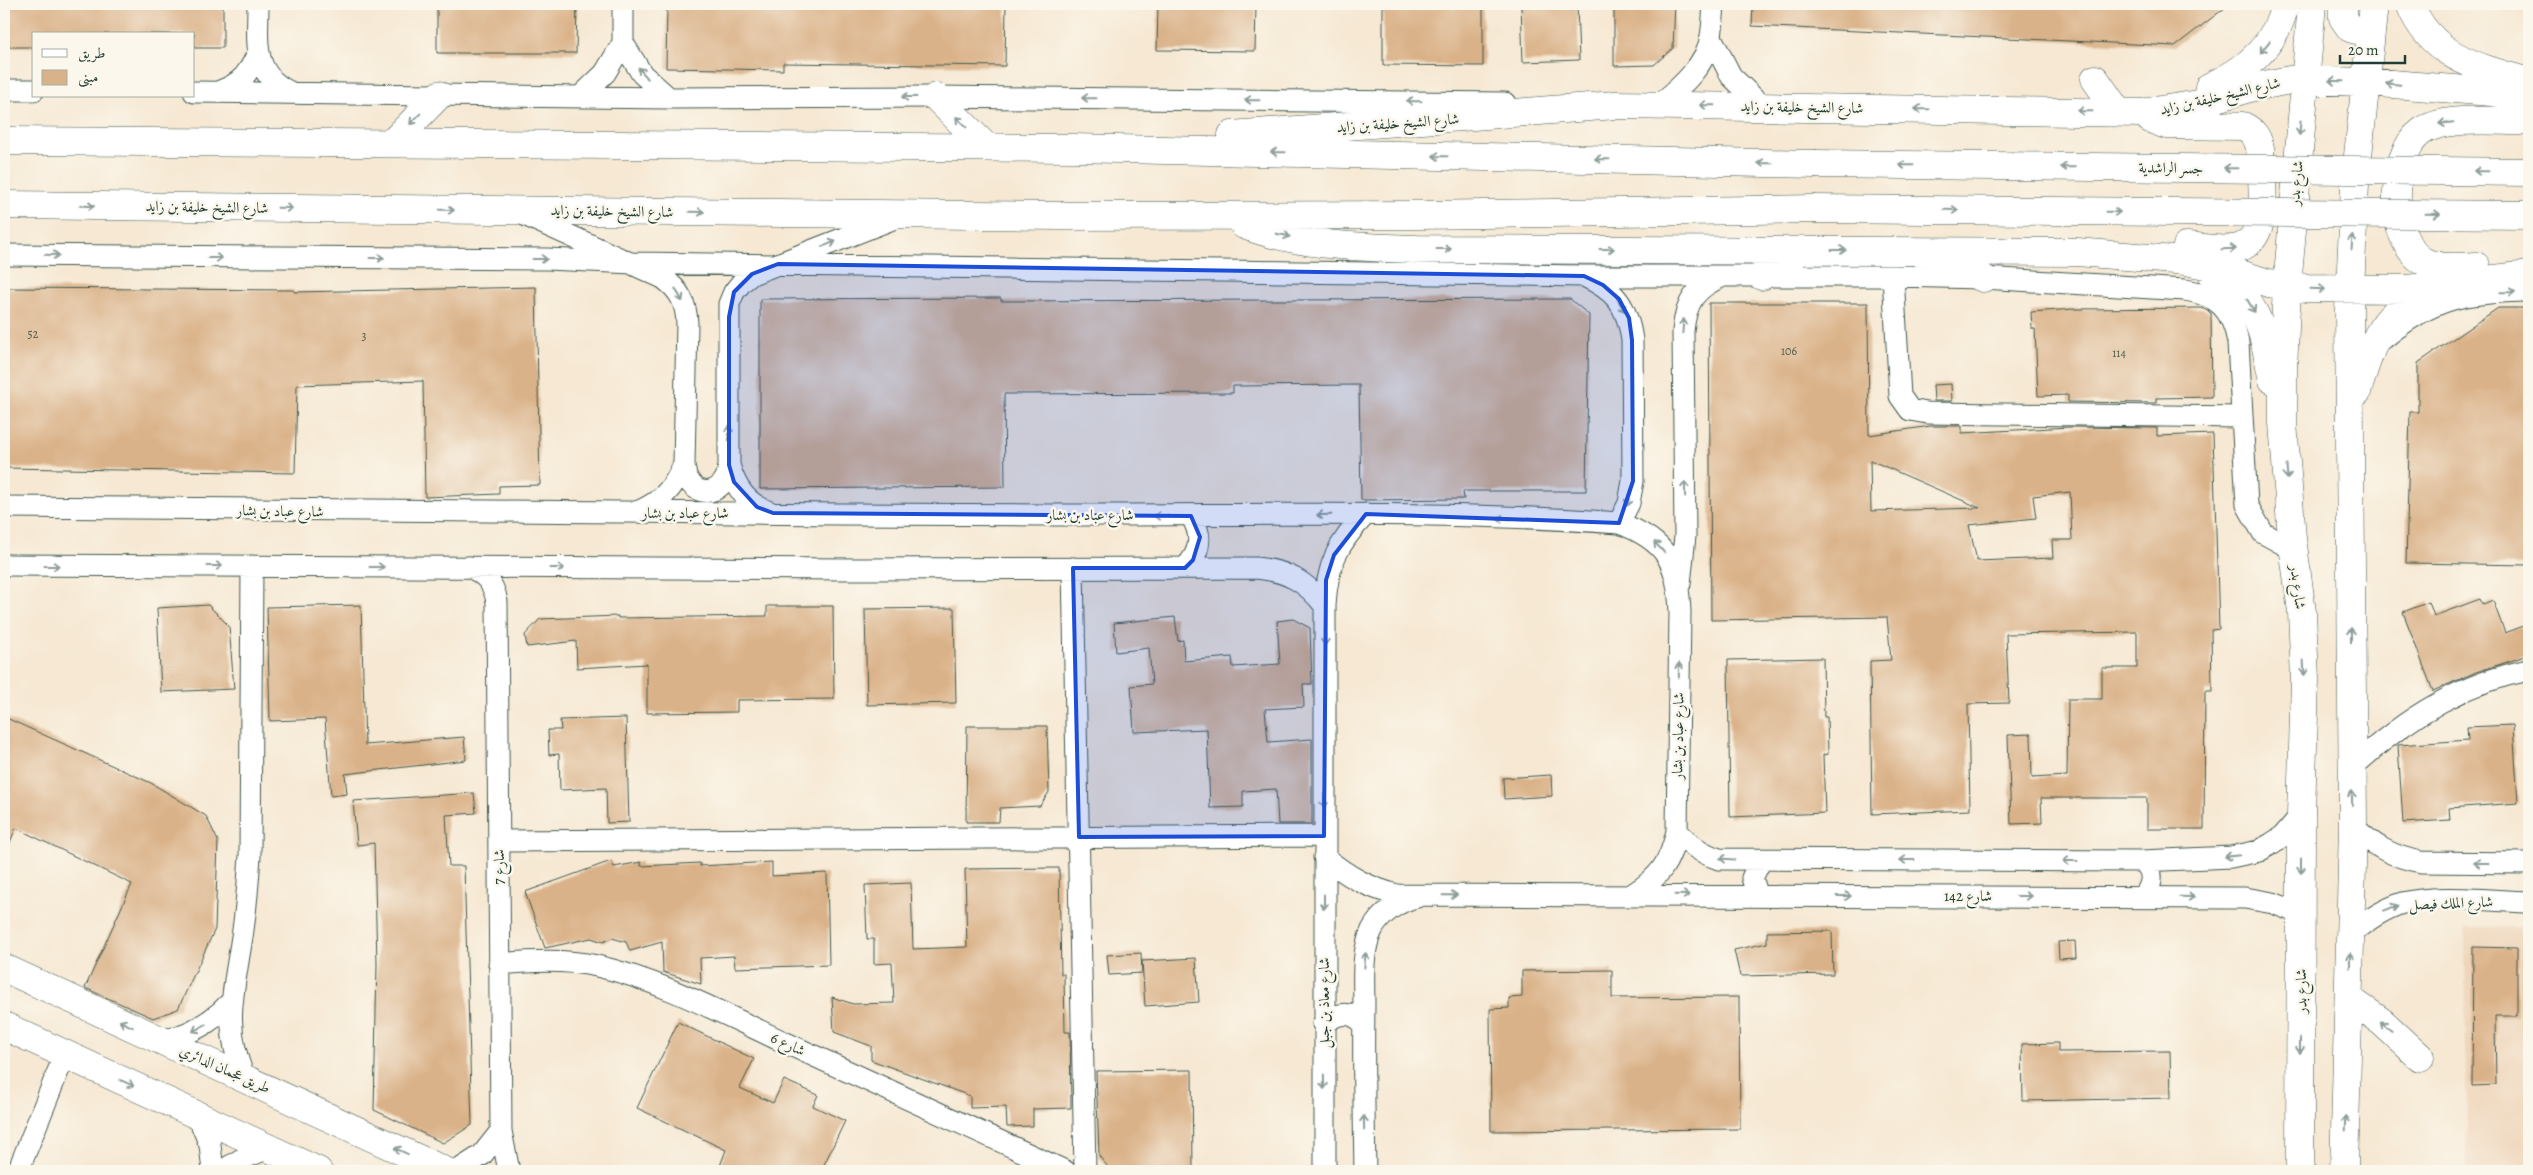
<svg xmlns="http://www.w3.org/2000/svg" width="2533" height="1175" viewBox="0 0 2533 1175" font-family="Alegreya,Amiri,serif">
<rect width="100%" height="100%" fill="#fbf7ec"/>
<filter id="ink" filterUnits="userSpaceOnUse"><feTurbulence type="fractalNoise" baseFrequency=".02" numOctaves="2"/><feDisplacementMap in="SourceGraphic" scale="10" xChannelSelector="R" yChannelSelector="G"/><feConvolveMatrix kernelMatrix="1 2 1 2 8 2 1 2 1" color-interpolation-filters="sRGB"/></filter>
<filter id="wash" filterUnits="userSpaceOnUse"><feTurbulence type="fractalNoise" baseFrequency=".0096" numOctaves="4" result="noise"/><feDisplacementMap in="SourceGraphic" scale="20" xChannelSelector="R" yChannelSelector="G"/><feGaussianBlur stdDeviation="1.12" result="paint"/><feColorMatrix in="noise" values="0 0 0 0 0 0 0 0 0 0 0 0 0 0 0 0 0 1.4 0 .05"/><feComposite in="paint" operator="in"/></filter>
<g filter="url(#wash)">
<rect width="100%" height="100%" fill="#f6e8d3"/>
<path fill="#efd6bb" d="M 2465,927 L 2529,927 L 2529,1171 L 2467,1171 Z"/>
<g id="blocks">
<path fill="#dab289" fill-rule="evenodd" d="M 5,4 L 223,4 L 223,48 L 194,48 L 194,34 L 34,34 L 34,47 L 5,47 Z
M 437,4 L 577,4 L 576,53 L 437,53 Z
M 667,4 L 1006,4 L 1005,66 L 783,63 L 783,70 L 666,68 Z
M 1158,4 L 1256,4 L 1255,51 L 1157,50 Z
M 1383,4 L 1483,4 L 1483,66 L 1383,65 Z
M 1521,4 L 1577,4 L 1579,60 L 1523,62 Z
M 1614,4 L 1675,4 L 1673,48 L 1654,65 L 1614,66 Z
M 1753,4 L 2230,4 L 2175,46 L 1752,26 Z
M 536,287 L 540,485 L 499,486 L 499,494 L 425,497 L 423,381 L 297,385 L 295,473 L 4,468 L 4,288 L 294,290 L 294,292 Z
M 1001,298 L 1001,301 L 1570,299 L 1589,315 L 1586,491 L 1463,491 L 1464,499 L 1361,500 L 1359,385 L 1233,386 L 1233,393 L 1004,394 L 1005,487 L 760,489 L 760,299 Z
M 1709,303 L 1868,303 L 1869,435 L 1931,426 L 1962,426 L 1962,433 L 2069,427 L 2157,428 L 2157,436 L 2213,434 L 2219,629 L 2211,630 L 2212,691 L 2205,691 L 2204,829 L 2147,829 L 2147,798 L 2041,798 L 2042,823 L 2011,824 L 2008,735 L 2031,734 L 2032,778 L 2067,776 L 2068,699 L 2102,699 L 2102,668 L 2137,668 L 2137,632 L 2006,634 L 2009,703 L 1968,704 L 1970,810 L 1872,814 L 1870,661 L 1891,660 L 1887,617 L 1711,620 ZM 1870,460 L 1980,508 L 1871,511 ZM 2070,492 L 2072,540 L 2052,540 L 2053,558 L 1977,561 L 1969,525 L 2036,518 L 2033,496 Z
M 2202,308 L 2211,313 L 2212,397 L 2156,398 L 2156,403 L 2068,402 L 2068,395 L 2038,396 L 2035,329 L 2032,329 L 2031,312 L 2074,309 Z
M 2498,308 L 2529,308 L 2529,565 L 2406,563 L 2410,412 L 2418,412 L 2418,363 Z
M 1951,384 L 1952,401 L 1934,401 L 1933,385 Z
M 2480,599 L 2483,605 L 2493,601 L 2505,633 L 2529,624 L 2529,655 L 2476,672 L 2433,691 L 2403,612 L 2429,602 L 2434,616 Z
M 208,605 L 229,626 L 234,689 L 161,692 L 157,608 Z
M 361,605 L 365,745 L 464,737 L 466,760 L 345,774 L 347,794 L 331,796 L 325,719 L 270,721 L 267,607 Z
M 767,606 L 833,606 L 834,699 L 737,700 L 737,712 L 647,713 L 647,664 L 577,668 L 576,641 L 527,647 L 525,635 L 540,619 L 618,616 L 618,618 L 767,616 Z
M 954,608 L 956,703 L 867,705 L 865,609 Z
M 1175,617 L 1178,641 L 1183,640 L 1184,661 L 1232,657 L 1233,667 L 1280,664 L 1277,621 L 1293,619 L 1310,628 L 1312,684 L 1303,684 L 1304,707 L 1265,709 L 1268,742 L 1312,739 L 1312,824 L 1278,824 L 1276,789 L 1243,791 L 1243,807 L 1210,808 L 1207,729 L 1134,732 L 1131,686 L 1152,684 L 1149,648 L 1116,652 L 1114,623 Z
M 1823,658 L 1824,717 L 1827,717 L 1828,754 L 1823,755 L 1825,813 L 1730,817 L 1728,660 Z
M 4,717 L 151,783 L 206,816 L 218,841 L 215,929 L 178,1009 L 153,1018 L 85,988 L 132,884 L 16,828 L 4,856 Z
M 626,718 L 629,822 L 607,823 L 606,788 L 560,790 L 559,754 L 549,755 L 548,730 L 561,730 L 560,720 Z
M 2513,725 L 2518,803 L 2449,808 L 2450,820 L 2403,823 L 2398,745 L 2468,740 L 2467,727 Z
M 967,726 L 1047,726 L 1049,792 L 1040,806 L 1000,808 L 999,822 L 966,822 Z
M 1551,775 L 1552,796 L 1504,799 L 1503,778 Z
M 474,793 L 476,813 L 446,815 L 449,866 L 464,866 L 472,1125 L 443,1143 L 374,1110 L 377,964 L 374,843 L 357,845 L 353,801 Z
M 611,861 L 614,867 L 641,862 L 641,866 L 700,863 L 700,866 L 772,862 L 772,876 L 827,873 L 829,965 L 735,968 L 734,956 L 700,958 L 701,984 L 663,972 L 662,942 L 630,951 L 626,942 L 612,938 L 603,942 L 591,938 L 545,948 L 525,892 Z
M 1059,868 L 1061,974 L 1064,974 L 1065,1032 L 1070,1032 L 1071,1108 L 1033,1109 L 1033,1126 L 1007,1127 L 1006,1107 L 970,1108 L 970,1096 L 871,1060 L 871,1046 L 834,1032 L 832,997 L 853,1004 L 894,1003 L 892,963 L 874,964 L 874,939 L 867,939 L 865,885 L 911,883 L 913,949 L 967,947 L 965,869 Z
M 1832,931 L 1833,974 L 1740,976 L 1734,950 L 1767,943 L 1767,932 Z
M 2075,941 L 2076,958 L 2059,959 L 2058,942 Z
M 2473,947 L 2517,948 L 2517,1016 L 2495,1016 L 2496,1085 L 2472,1086 Z
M 1141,953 L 1142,973 L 1109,975 L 1107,955 Z
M 1196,958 L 1199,1002 L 1145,1006 L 1142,961 Z
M 1612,970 L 1612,998 L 1739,997 L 1740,1129 L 1491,1131 L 1490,1009 L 1509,1008 L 1509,998 L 1522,997 L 1522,971 Z
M 678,1022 L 754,1059 L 740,1088 L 773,1103 L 784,1080 L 818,1095 L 813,1106 L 845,1121 L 821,1171 L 718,1171 L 726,1150 L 637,1108 Z
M 2058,1043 L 2058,1052 L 2170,1051 L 2171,1098 L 2023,1101 L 2022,1044 Z
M 1192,1070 L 1193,1171 L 1111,1171 L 1099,1156 L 1096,1071 Z"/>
</g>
</g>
<g filter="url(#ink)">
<use href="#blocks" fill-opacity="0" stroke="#3f574c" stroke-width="1"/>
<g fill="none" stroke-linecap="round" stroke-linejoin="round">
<g stroke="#3f574c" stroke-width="23">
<path id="minor" d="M 258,4 C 258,42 251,75 292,93
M 1711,37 L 1731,76 L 1762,106
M 623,43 L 642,74 L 669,98
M 4,90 L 34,90
M 220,91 C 242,83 248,74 258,53
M 194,92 L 669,98 L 936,97 L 1505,103
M 580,97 L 605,73 L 623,43 L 623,4
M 1660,104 C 1681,87 1707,64 1711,36 C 1713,25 1713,14 1714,4
M 520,213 L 663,278 C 680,290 686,303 687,323 L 684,464 C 674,488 661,502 637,512
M 4,255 L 547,259 L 633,263 L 1584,276 L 1893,276 L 1983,278 L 2185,290 C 2218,295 2232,309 2238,342 L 2247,505 L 2263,533 L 2294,550
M 1584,276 C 1616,291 1627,305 1632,340 L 1633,481 L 1629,503 L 1619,523
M 1893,276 L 1900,396 L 1910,410 L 1927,413 L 2242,417
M 2384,338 C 2434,297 2466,292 2529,291
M 684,464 C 686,500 726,501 729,465
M 4,507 C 353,512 702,513 1051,515 C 1240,516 1431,509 1619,523 C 1667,541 1678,563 1680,612 L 1677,831 C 1670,863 1660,877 1633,894
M 770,512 C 747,504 736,489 729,465 L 729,304 L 734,292 L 742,282 L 752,274 L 895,218
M 4,565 L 858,569 L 1256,568 C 1287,571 1306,581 1325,606
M 469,567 C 486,574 494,584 497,602 L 501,1131 L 509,1171
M 1073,568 L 1085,1171
M 1185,568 C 1201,552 1203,535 1191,516
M 1680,584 L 1685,536 L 1683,331 C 1686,301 1695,288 1723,276
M 2352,768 C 2401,721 2461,683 2529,670
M 2353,826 C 2373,846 2393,857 2421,862 L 2529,863
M 1677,831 C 1690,845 1701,853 1719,859 L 2142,861 L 2231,857 L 2259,851 L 2271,844 L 2283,836 L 2301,815
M 499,841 L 1324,836
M 1324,857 C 1349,877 1367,887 1397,895 L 2245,898 L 2273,903 L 2301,914
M 2142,861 C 2155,871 2153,884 2144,896
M 1758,896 L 1752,878 L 1761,860
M 2350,934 C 2366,921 2383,909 2403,903 C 2440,894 2491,901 2529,902
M 499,964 C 531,961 564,959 597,966 C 663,981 725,1015 786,1043 C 879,1086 972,1129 1065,1171
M 1323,1024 C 1337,1013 1350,1010 1363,1023
M 162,1041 C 189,1035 211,1023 230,1003
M 244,1077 C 223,1025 233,996 241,943 C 246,914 248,885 250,856 L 252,566
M 198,1116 L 210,1145 L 213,1171
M 18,1171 L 65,1054
M 222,1171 L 240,1160 L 268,1148
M 457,1171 L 482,1155 L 501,1131
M 1325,1171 L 1325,606 C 1327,565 1337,544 1366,514
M 1365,1171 C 1364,1116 1363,1061 1364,1006 C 1364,981 1361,953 1372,930 C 1381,913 1399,901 1417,897"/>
</g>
<g stroke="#3f574c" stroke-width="29">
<path id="major" d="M 2343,4 L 2343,18 L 2350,28 C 2360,32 2368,31 2372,22
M 2410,4 C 2430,57 2480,68 2529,82
M 2095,79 L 2118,112
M 2209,87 C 2246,71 2276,46 2285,4
M 936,97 L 986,147
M 2150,119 L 2166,125 L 2243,126 C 2253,131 2257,136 2260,148 C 2261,175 2272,235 2241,247 C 2225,253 2203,247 2187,246
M 1232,135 L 1615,105 L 2141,113 L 2199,104 L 2249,88 L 2290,80 L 2367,82 L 2529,95
M 4,141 L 1073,148 L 1814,164
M 392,143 L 439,95
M 4,205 L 1062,216 L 1420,215 L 1814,209
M 1244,225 C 1298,246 1360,247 1417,249 L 2077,252 L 2186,261 L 2225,269 L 2268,283 L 2307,288 L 2408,289 L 2529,275
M 1925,256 L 1983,278
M 2476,266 C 2459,267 2438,269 2423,261 C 2388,241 2389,155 2421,132 C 2444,115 2500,122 2529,121
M 1762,276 L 1802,250
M 2213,276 C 2260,296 2263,335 2273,380
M 2357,392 C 2372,343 2380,311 2431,291
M 4,968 L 445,1171
M 2349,999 L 2382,1022 L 2420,1057
M 4,1026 L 318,1171
M 2300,1171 L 2301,815 L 2305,679 L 2302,612 L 2292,538 L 2283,423 L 2283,368 L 2287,287 L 2312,4
M 2344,1171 L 2353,826 L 2349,310 L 2355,184 L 2374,4"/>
</g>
<use href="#minor" stroke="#fff" stroke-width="21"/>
<use href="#major" stroke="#fff" stroke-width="28"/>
<g stroke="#3f574c" stroke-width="29" stroke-linecap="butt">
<path id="major-bridge" d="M 1814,164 L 2529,172
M 1814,209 L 2529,215"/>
</g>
<use href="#major-bridge" stroke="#fff" stroke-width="28"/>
</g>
<defs><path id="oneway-shaft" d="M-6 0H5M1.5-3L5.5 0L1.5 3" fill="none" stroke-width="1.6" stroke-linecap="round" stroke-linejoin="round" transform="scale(1.25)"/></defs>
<g stroke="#8f9e9a">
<use href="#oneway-shaft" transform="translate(2265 47) rotate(128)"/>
<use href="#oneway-shaft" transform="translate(643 73) rotate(-130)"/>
<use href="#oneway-shaft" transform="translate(2336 81) rotate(-178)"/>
<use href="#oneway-shaft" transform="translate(2393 84) rotate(-175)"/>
<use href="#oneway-shaft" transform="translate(909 97) rotate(180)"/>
<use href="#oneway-shaft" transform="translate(1089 98) rotate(-179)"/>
<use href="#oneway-shaft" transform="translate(1252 100) rotate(-179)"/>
<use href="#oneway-shaft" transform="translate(1414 101) rotate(-179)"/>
<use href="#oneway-shaft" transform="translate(1707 105) rotate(-179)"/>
<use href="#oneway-shaft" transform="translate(1922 109) rotate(-179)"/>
<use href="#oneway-shaft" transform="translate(2085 111) rotate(-179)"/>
<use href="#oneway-shaft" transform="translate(415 119) rotate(134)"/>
<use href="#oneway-shaft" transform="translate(961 122) rotate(-135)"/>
<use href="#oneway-shaft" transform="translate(2446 123) rotate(174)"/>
<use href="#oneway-shaft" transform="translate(2300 128) rotate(95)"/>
<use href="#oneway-shaft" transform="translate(1278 152) rotate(-179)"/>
<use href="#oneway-shaft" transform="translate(1440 156) rotate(-179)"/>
<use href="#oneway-shaft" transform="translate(1602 159) rotate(-179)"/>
<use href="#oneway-shaft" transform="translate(1765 163) rotate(-179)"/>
<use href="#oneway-shaft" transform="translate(1906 165) rotate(-179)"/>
<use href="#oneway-shaft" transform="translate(2068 167) rotate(-179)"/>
<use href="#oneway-shaft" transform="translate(2231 168) rotate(-179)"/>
<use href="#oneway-shaft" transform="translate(2481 171) rotate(-179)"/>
<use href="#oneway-shaft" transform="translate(87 206) rotate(1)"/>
<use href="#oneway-shaft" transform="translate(285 208) rotate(1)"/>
<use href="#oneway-shaft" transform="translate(447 210) rotate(1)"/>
<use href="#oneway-shaft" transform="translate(1951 210) rotate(1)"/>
<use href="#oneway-shaft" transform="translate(697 212) rotate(1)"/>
<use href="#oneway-shaft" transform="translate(2113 212) rotate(1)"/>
<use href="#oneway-shaft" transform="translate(2433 214) rotate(1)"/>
<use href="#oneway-shaft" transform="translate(1283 235) rotate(11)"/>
<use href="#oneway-shaft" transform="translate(2352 242) rotate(-87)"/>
<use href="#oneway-shaft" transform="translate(829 244) rotate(-22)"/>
<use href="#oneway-shaft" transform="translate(1444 249)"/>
<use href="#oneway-shaft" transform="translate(1607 249)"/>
<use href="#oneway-shaft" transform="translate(2229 249) rotate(-2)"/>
<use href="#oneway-shaft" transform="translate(1839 250)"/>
<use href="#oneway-shaft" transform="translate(52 255) rotate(1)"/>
<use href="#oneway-shaft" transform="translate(215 258)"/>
<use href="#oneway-shaft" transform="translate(377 258)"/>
<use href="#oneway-shaft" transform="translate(540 259)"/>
<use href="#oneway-shaft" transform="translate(2318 289) rotate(2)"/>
<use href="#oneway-shaft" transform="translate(2508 292) rotate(-1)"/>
<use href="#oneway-shaft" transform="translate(679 295) rotate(61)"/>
<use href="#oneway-shaft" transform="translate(1621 305) rotate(59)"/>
<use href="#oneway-shaft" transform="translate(2251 306) rotate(59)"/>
<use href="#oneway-shaft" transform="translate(1683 326) rotate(-85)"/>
<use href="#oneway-shaft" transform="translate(729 433) rotate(-90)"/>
<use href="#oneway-shaft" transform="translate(2287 472) rotate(86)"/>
<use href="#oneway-shaft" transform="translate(1685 489) rotate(-91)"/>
<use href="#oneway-shaft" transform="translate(1629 499) rotate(106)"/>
<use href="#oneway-shaft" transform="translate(1324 515) rotate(179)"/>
<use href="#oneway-shaft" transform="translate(1161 516) rotate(-180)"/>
<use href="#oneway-shaft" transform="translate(1504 519) rotate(-178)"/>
<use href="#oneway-shaft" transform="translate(1659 547) rotate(-133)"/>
<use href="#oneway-shaft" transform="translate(52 566)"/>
<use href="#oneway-shaft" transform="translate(215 566)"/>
<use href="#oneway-shaft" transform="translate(377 567)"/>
<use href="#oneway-shaft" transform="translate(557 568)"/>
<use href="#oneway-shaft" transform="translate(2351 635) rotate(-90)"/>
<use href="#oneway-shaft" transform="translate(1325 638) rotate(90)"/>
<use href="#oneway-shaft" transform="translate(2304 668) rotate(87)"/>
<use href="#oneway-shaft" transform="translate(1679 670) rotate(-89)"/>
<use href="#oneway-shaft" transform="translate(2352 798) rotate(-91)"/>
<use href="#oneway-shaft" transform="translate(1324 801) rotate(90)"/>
<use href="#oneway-shaft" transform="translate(2232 856) rotate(174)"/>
<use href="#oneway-shaft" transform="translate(1727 859) rotate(-176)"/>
<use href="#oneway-shaft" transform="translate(1907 860) rotate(-180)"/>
<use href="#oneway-shaft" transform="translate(2070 861) rotate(180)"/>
<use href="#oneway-shaft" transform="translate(2481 863) rotate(-180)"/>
<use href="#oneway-shaft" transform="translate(2301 866) rotate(90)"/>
<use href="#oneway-shaft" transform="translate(1450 895) rotate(-1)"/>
<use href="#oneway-shaft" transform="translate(1682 895) rotate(1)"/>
<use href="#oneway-shaft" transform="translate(1844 896)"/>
<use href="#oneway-shaft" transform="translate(2024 896)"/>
<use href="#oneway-shaft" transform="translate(2187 897) rotate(1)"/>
<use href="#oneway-shaft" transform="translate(1324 902) rotate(90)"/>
<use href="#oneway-shaft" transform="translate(2391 908) rotate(-21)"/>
<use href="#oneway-shaft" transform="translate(1365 960) rotate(-85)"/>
<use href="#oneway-shaft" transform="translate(2350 960) rotate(-89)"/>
<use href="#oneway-shaft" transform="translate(126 1024) rotate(-155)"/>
<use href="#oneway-shaft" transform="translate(2386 1026) rotate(-139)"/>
<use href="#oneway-shaft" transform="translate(199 1028) rotate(151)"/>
<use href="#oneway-shaft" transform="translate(2300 1046) rotate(90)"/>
<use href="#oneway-shaft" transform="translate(1324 1082) rotate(89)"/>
<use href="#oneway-shaft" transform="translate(127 1083) rotate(25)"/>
<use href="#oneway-shaft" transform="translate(1364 1123) rotate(-91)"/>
<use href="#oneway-shaft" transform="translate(2346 1123) rotate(-88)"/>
<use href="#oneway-shaft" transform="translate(401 1151) rotate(-155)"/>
</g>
</g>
<path fill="#1d4ed8" fill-opacity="0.2" stroke="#1d4ed8" stroke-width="4" stroke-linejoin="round" d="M 778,264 L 1584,276 L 1603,285 L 1619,299 L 1629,318 L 1632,340 L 1633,481 L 1619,523 L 1366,514 L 1334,555 L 1326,580 L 1324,836 L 1079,837 L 1073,568 L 1185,568 L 1193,560 L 1200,537 L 1191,516 L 773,513 L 757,507 L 734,482 L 729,465 L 729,317 L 734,292 L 752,274 Z"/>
<g text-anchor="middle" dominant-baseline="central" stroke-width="5" stroke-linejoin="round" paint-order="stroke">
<g font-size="12" fill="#4e5a49">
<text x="33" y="334">52</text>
<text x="364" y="336">3</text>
<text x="1789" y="351">106</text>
<text x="2119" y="353">114</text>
</g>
<g font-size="15" fill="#1f3d34" stroke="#fbf7ec">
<text transform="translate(2220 96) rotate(-13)">شارع الشيخ خليفة بن زايد</text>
<text transform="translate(1802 107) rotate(1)">شارع الشيخ خليفة بن زايد</text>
<text transform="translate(1398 123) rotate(-4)">شارع الشيخ خليفة بن زايد</text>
<text transform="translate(2171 168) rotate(1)">جسر الراشدية</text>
<text transform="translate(2296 183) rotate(-85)">شارع بدر</text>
<text transform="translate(207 207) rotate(1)">شارع الشيخ خليفة بن زايد</text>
<text transform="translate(612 211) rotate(1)">شارع الشيخ خليفة بن زايد</text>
<text transform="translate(280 511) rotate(1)">شارع عباد بن بشار</text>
<text x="685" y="513">شارع عباد بن بشار</text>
<text x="1090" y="515">شارع عباد بن بشار</text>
<text transform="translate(2298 587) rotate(83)">شارع بدر</text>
<text transform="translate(1678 736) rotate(-89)">شارع عباد بن بشار</text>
<text transform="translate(499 867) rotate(-90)">شارع 7</text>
<text x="1968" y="896">شارع 142</text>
<text transform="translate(2451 903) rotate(-2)">شارع الملك فيصل</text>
<text transform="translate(2301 991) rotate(-90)">شارع بدر</text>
<text transform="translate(1324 1003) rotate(-90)">شارع معاذ بن جبل</text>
<text transform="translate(788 1044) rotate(25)">شارع 6</text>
<text transform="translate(225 1069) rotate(24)">طريق عجمان الدائري</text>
</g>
</g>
<rect width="2533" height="1175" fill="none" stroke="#fbf7ec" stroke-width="20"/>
<rect x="32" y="32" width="162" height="65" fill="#fbf7ec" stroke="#a3ada2"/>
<rect x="42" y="49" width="25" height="8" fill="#ffffff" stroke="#a3ada2"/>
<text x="78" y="58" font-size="15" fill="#1f3d34">طريق</text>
<rect x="42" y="70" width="25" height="15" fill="#dab289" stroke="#a3ada2"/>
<text x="78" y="82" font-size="15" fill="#1f3d34">مبنى</text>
<path d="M2340 55v8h65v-8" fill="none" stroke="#1f3d34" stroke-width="2.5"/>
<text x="2348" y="55" font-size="15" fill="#1f3d34" stroke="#fbf7ec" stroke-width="4" paint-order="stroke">20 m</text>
</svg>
